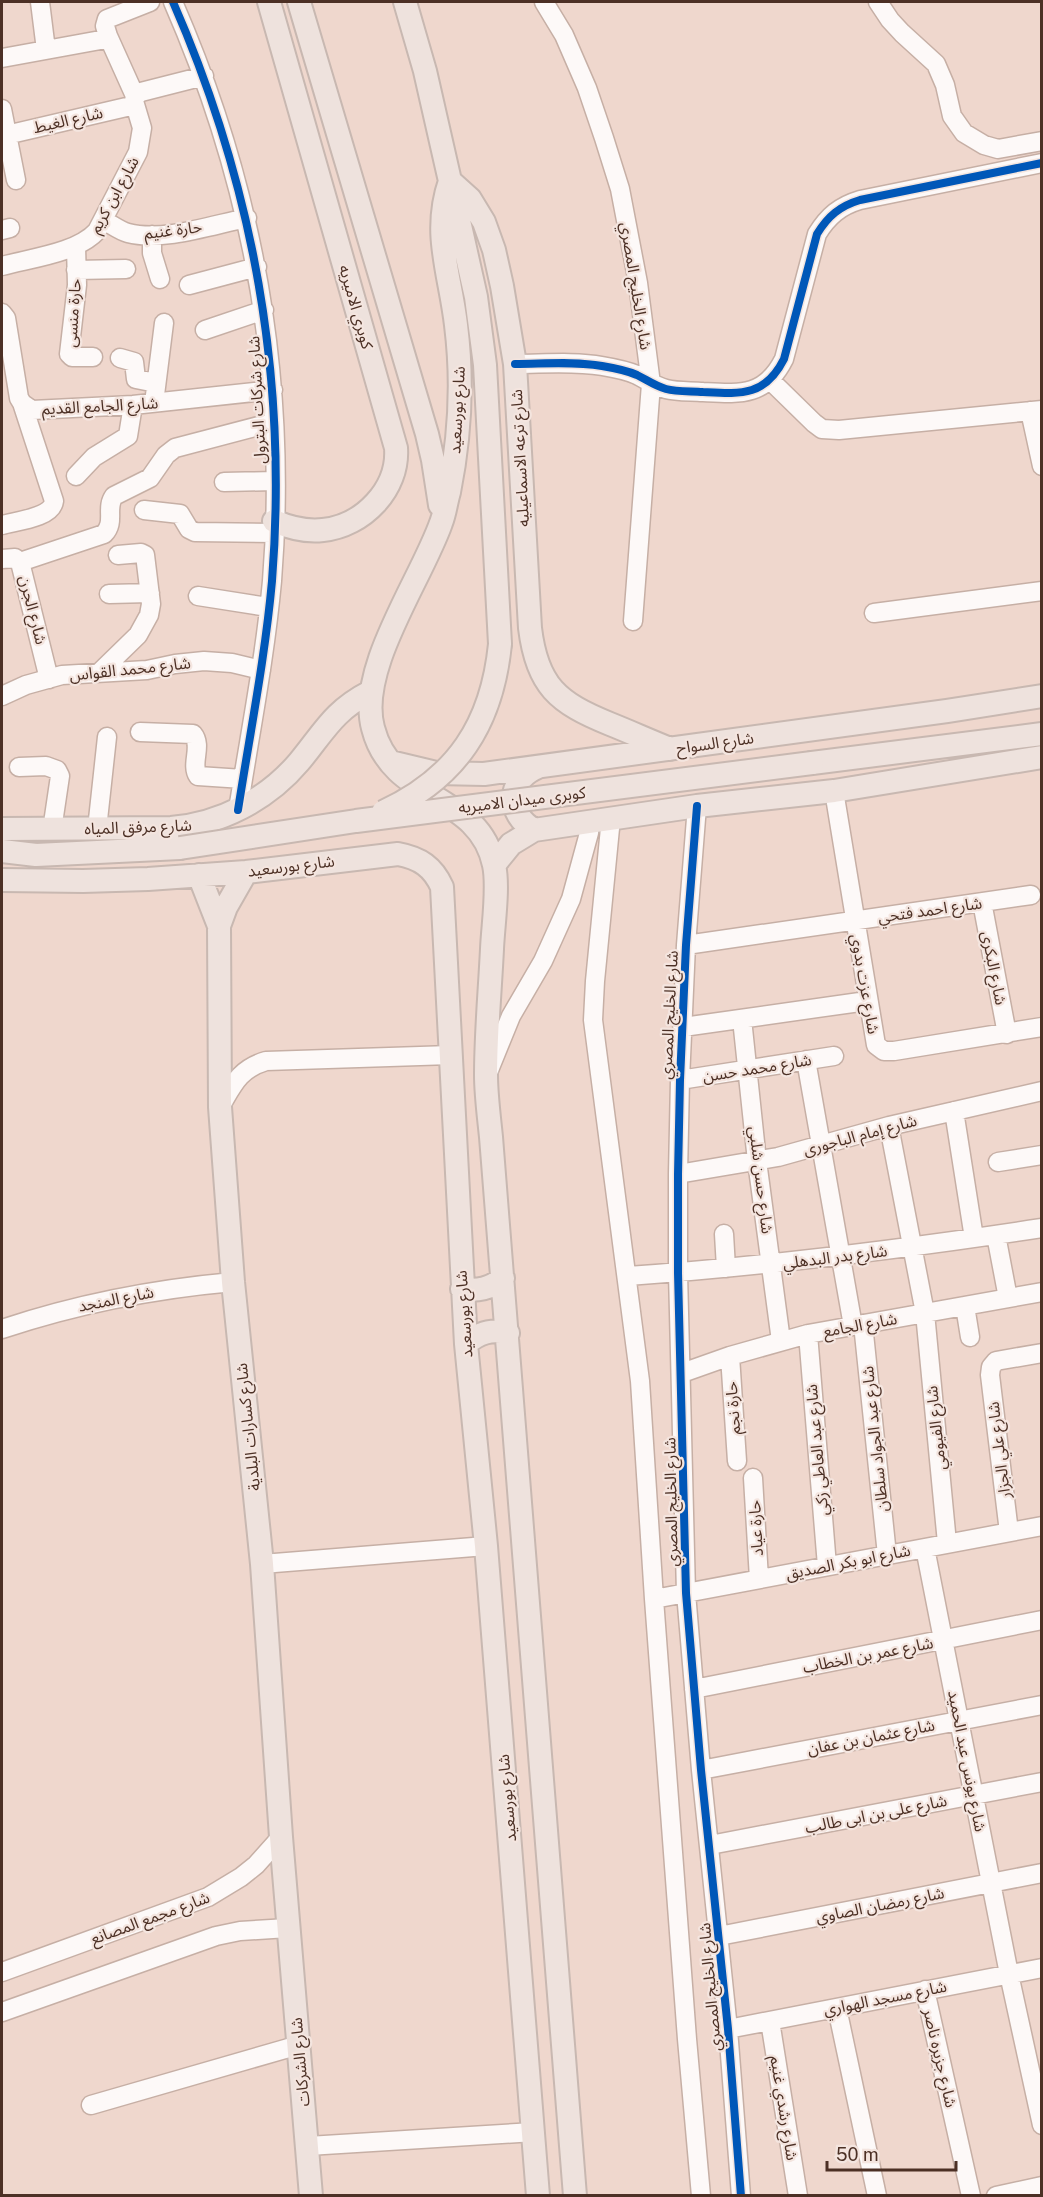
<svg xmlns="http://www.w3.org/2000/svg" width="1043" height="2197" viewBox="0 0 1043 2197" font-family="'Public Sans','Noto Sans Arabic',sans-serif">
<rect width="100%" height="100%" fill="#efd7cd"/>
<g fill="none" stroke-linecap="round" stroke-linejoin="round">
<g stroke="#c6afa5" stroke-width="21">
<path id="minor" d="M 40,2 L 46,50
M 173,2 C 254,187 288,379 272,581 C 265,658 250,733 238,810
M 544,2 L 564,35 L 587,88 L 604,138 L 620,189 L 638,283 L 651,384 L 633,621
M 878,2 L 890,20 L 902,33 L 936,64 L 945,85 L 952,116 L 964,133 L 984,145 L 998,149 L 1042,141
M 108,36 L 135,96
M 2,58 L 106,39 L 108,36 L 105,26 L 107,19 L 150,2
M 2,109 L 16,180
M 2,136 L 135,105
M 103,220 C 111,224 120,231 128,233 C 163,242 212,225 247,218
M 2,230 L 10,228
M 152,235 L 152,253 L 160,279
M 76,246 L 77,285 L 69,354 L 72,357 L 93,357
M 2,266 C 31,258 77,253 97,231 L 138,152 L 142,128 L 134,101 L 135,96 L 141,92 L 204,76
M 76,270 L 126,269
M 189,285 L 257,267
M 2,313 L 6,318 L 19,398 L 22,403 L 32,410 L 133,405 L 273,390
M 205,330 L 264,310
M 120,358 L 134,362 L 136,379 L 156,383
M 515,364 C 543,364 574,361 602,366 C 614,368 626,370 637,375 C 647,380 655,386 666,389 C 677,392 691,391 703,392 C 740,394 765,397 784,359 L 817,234 C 828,216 840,206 860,200 L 1042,163
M 770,380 L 814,423 L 822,429 L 839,430 L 1042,410
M 154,403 L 164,323
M 1030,411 L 1042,466
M 76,476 L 94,457 L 128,436 L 133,405
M 224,482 L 275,481
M 144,510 L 180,514 L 189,529 L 195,532 L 273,533
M 2,525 C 16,521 52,518 54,501 L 22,403
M 2,559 L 15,558 L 20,562 L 49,679
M 20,562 L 104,534 C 116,522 105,508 114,496 L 150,478 L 166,455 L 175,448 L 274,422
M 109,594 L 150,593
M 198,596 L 268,607
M 874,613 L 1042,591
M 99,673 L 138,635 L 149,615 L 151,604 L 145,555 L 141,553 L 118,555
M 2,696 L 26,685 L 62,675 L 147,670 L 175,664 L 204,661 L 232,663 L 261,670
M 140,732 L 193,734 C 203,746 190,764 198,776 L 243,779
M 19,767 L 46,766 L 57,770 L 60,776 L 52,830
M 834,791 L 876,1045 L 884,1051 L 894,1051 L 1042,1027
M 697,806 L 686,945 L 680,1080 L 678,1174 L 678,1273 L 686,1593 L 701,1770 L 728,2029 L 741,2196
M 611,818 L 595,981 L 593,1020 L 640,1381 L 654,1599 L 687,2039 L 701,2196
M 97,829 L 107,737
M 982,902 L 1007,1034
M 686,945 L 1031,895
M 742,1019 L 757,1161 L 781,1341
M 683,1027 L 867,1001
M 806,1060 L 853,1326
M 489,1070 L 511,1016 L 543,961 L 571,899 L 589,833 L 589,821
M 680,1080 L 834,1056
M 220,1107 C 233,1085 239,1069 266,1061 L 451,1055
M 954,1111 L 974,1238
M 889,1126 L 925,1313 L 947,1543
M 998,1162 L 1042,1155
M 678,1174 L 778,1157 L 889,1126 L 1042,1091
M 724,1234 L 726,1268
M 996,1235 L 1008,1298
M 628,1276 C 767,1266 904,1249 1042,1228
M 965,1306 L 970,1337
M 863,1324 L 887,1555
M 2,1329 C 77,1304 154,1289 233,1282
M 808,1334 L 827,1566
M 730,1356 L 737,1461
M 682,1373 L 730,1356 L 808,1334 L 1042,1292
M 753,1478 L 759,1579
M 1009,1532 L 990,1375 L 991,1367 L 996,1361 L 1042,1353
M 925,1548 L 1009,1974 L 1042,2125
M 262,1564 L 486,1546
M 654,1599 L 1042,1526
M 694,1689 L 1042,1620
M 701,1770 L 1042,1705
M 710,1845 L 1042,1782
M 719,1936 L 1042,1873
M 2,1972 L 208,1897 L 241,1877 L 256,1865 L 281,1837
M 925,1990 L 971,2196
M 837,2008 L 877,2196
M 2,2012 L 216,1936 L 240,1931 L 288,1928
M 770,2021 L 798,2196
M 728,2029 L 1042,1968
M 91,2105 L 299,2045
M 308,2146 L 534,2132
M 996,2196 L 1042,2186"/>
</g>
<g stroke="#c8b8b1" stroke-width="26">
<path id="major" d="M 269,2 L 396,448 C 399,489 363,526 323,530 C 305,532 290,528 274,521
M 299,2 L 427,434 L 433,460 L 440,505
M 405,2 L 425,71 L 450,181 L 470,199 L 484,222 L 494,250 L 502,286 L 515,364 L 530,628 C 537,686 558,703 610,724 C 630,732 650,741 670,749
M 450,181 C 432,233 450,273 456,325 C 463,381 460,437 449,492 C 446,502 445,513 441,523 C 421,580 357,669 373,728 C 392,803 479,792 494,865 C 499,887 493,925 492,949 C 490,990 486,1033 486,1075 C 486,1095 489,1117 491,1137 C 521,1490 548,1843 575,2196
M 451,185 L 476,297 L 485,365 L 500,644
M 390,762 L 436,773 L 484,774 L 947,711 L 1042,696
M 812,763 L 1042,734
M 2,829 L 171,828 C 220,824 267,800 299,762 C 324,732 333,711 370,692
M 534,830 C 506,813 507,780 538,767
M 2,851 L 36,855 L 180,848
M 494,865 L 511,844 L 534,830 L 697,806 L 834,791 L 1042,757
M 199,875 L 219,926 L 220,1107 L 233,1282 L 262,1564 L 281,1837 L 311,2196
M 2,880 L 83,881 L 148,879 L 246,872 L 398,854 C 420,858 433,867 442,887 L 466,1344 L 486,1546 L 538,2196
M 219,926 L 226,907 L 246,872
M 462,1289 C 478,1291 490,1289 503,1278
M 466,1344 C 479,1332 492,1329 508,1333"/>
</g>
<use href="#minor" stroke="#fdf9f8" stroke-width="18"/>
<use href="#major" stroke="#eee2dd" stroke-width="22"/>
<g stroke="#c8b8b1" stroke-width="26" stroke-linecap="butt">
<path id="major-bridge" d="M 383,812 C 457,778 492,724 500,644
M 180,848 L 356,821 L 812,763"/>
</g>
<use href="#major-bridge" stroke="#eee2dd" stroke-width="22"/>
<g stroke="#f4e5df" stroke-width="11">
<path id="cycleway" d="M 173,2 C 254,187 288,379 272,581 C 265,658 250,733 238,810
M 515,364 C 543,364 574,361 602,366 C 614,368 626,370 637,375 C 647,380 655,386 666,389 C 677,392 691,391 703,392 C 740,394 765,397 784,359 L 817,234 C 828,216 840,206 860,200 L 1042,163
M 697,806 L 686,945 L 680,1080 L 678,1174 L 678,1273 L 686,1593 L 701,1770 L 728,2029 L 741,2196"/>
</g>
<use href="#cycleway" stroke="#0057b8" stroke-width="8"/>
</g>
<g text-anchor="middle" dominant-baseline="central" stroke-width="4.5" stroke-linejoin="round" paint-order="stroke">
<g font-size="16" fill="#4c3025" stroke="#f4e5df">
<text transform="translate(68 120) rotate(-13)">شارع الغيط</text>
<text transform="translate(114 195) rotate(-61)">شارع ابن كريم</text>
<text transform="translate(173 230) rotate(-7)">حارة غنيم</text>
<text transform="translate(636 286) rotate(81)">شارع الخليج المصري</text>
<text transform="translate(356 307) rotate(74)">كوبري الاميريه</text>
<text transform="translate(73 313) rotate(-86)">حارة منسى</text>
<text transform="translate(257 400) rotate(-93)">شارع شركات البترول</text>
<text transform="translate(100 406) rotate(-3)">شارع الجامع القديم</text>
<text transform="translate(457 410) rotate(-87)">شارع بورسعيد</text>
<text transform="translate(520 458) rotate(-93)">شارع ترعه الاسماعيليه</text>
<text transform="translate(33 610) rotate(76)">شارع الجرن</text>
<text transform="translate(130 669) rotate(-6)">شارع محمد القواس</text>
<text transform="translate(715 743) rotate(-8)">شارع السواح</text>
<text transform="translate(522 800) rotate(-7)">كوبرى ميدان الاميريه</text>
<text transform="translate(138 827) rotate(-2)">شارع مرفق المياه</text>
<text transform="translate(291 866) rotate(-7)">شارع بورسعيد</text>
<text transform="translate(930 910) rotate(-8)">شارع احمد فتحي</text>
<text transform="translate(994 968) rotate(79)">شارع البكرى</text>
<text transform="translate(865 984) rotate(80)">شارع عزت بدوي</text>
<text transform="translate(669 1015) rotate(-87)">شارع الخليج المصري</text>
<text transform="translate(757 1068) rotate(-9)">شارع محمد حسن</text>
<text transform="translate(860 1135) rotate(-15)">شارع إمام الباجورى</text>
<text transform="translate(761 1180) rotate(83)">شارع حسن شلبي</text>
<text transform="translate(835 1257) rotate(-7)">شارع بدر البدهلي</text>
<text transform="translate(116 1299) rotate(-11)">شارع المنجد</text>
<text transform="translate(464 1314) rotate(-94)">شارع بورسعيد</text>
<text transform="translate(860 1325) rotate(-10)">شارع الجامع</text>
<text transform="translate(733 1408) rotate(-94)">حارة نجم</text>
<text transform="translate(248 1427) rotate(-96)">شارع كسارات البلدية</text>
<text transform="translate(936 1428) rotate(-96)">شارع الفيومي</text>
<text transform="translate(875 1439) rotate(-96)">شارع عبد الجواد سلطان</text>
<text transform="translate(817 1450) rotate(-95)">شارع عبد العاطي زكي</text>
<text transform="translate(999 1450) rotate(-97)">شارع علي الجزار</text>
<text transform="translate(671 1502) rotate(-91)">شارع الخليج المصري</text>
<text transform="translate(756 1528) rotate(-93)">حارة عياد</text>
<text transform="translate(848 1562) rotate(-11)">شارع ابو بكر الصديق</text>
<text transform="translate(868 1655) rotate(-11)">شارع عمر بن الخطاب</text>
<text transform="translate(871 1737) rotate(-11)">شارع عثمان بن عفان</text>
<text transform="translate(967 1761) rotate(79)">شارع يونس عبد الحميد</text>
<text transform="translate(507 1798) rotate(-95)">شارع بورسعيد</text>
<text transform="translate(876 1814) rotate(-11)">شارع على بن ابى طالب</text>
<text transform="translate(880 1905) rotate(-11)">شارع رمضان الصاوي</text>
<text transform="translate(150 1918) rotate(-20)">شارع مجمع المصانع</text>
<text transform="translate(710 1987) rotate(-95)">شارع الخليج المصري</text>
<text transform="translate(885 1998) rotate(-11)">شارع مسجد الهواري</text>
<text transform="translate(940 2058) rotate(77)">شارع جزيره ناصر</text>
<text transform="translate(300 2062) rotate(-95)">شارع الشركات</text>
<text transform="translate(784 2108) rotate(81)">شارع رشدي غنيم</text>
</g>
</g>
<rect width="1043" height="2197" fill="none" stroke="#4c3025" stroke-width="6"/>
<path d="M827 2161v9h129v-9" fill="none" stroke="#4c3025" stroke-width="3"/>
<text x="836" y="2161" font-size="18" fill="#4c3025" stroke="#f4e5df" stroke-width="4.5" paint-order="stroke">50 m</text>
</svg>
